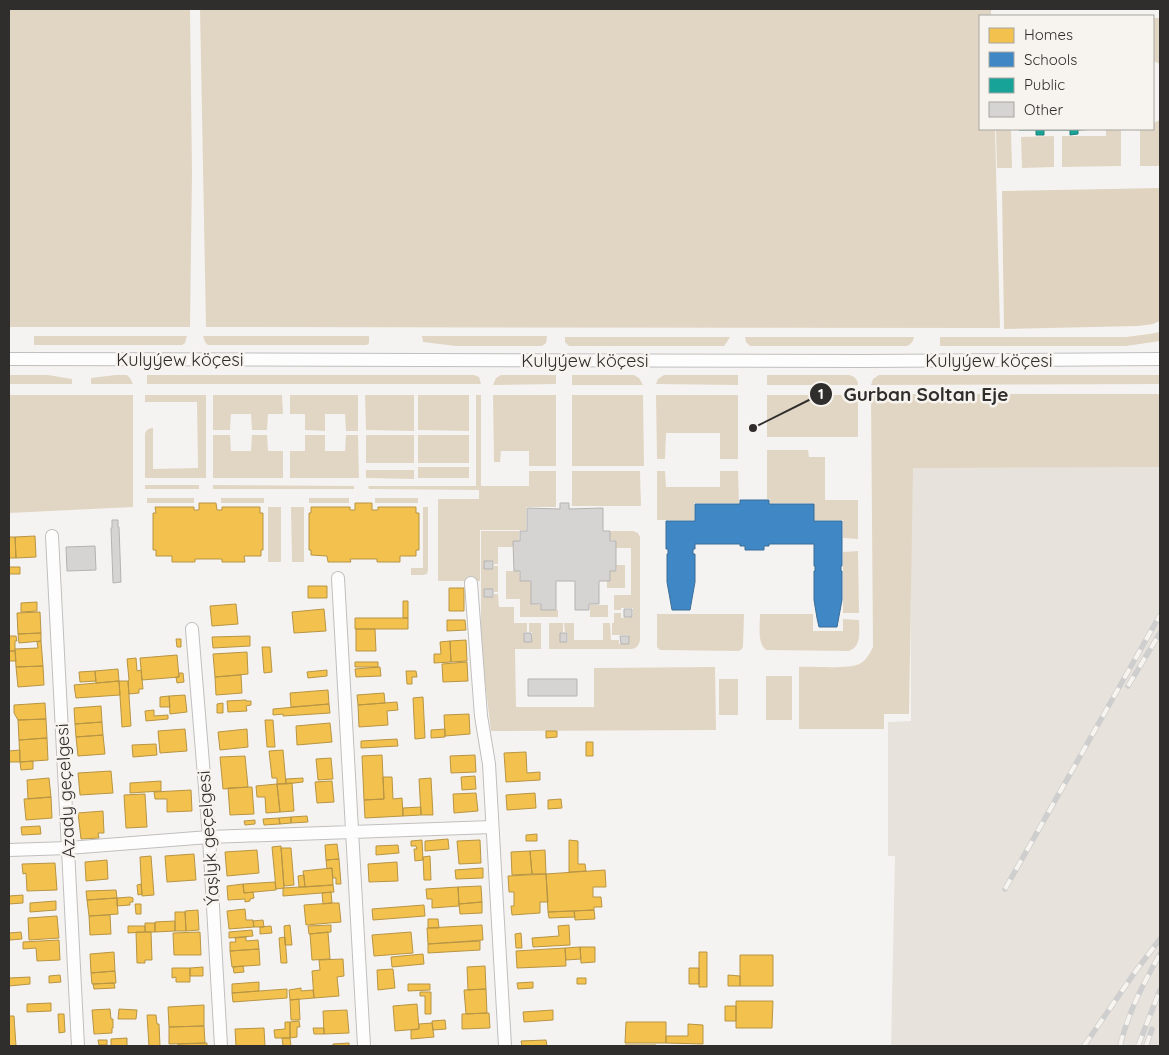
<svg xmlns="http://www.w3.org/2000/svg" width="1169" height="1055" viewBox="0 0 1169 1055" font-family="Quicksand,sans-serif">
<rect width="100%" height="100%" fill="#f5f3f1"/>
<path fill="#e7e3dc" d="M 910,453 L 1160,455 L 1160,1046 L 891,1046 L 895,856 L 888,856 L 888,722 L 911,721 Z"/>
<path fill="#e1d6c3" d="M 9,9 L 190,9 L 192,174 L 190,327 L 9,327 Z
M 200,9 L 991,9 L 991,16 L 980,16 L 980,129 L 995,129 L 1000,328 L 206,327 Z
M 1153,18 L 1160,18 L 1160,64 L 1153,61 Z
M 1160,120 L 1160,166 L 1140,166 L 1140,129 L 1153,129 L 1153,123 Z
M 996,129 L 1011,129 L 1012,168 L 997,168 Z
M 1106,129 L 1121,129 L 1121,166 L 1062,167 L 1062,136 L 1106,136 Z
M 1054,136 L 1054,167 L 1022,168 L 1021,137 Z
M 1160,332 L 1160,341 L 1126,346 L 940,346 L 940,337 L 1126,337 L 1149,334 Z
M 34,336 L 187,336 L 185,343 L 182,345 L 34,345 Z
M 203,336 L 369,336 L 369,343 L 367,345 L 208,345 L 205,342 Z
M 422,336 L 547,336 L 546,343 L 542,346 L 456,346 L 423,342 Z
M 565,337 L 730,337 L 727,342 L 724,346 L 569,346 L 565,342 Z
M 745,337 L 914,337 C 913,342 911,344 907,346 L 750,346 L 746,342 Z
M 9,375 L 48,375 L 72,379 L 72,384 L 9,384 Z
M 115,375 L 127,375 L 130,378 L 133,384 L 91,384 L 91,378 Z
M 147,375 L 474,375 L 479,377 L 481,384 L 147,384 Z
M 501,375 L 556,375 L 556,384 L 493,385 L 496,378 Z
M 572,375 L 634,375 L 639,378 L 643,385 L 572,385 Z
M 664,375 L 738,375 L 738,385 L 656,384 L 658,379 Z
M 767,375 L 849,375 C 854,376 858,379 858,385 L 767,385 Z
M 879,375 L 1160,375 L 1160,384 L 871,385 L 873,379 Z
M 871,394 L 1160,394 L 1160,467 L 913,468 L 909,714 L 884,714 L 884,729 L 799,729 L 799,667 C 813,666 850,670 861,663 C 867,659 870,653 873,647 Z
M 9,395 L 133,395 L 133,507 L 9,513 Z
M 145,395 L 206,395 L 206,478 L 145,478 L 145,434 C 146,430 149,428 153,428 L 153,469 L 198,468 L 197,402 L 145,402 Z
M 213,395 L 282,395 L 283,414 L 268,414 L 267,430 L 252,430 L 251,414 L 231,414 L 230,430 L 213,430 Z
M 290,395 L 358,395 L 358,431 L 346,431 L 345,414 L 325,414 L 325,431 L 305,430 L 305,414 L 290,414 Z
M 365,395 L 414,395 L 414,431 L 366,430 Z
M 418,395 L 469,395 L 469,431 L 418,430 Z
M 476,395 L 481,395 L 481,486 L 529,486 L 529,471 L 556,471 L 556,507 L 526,507 L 526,530 L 480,530 L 480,581 L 438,581 L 438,499 L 479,499 L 479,490 L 369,489 L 368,486 L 476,486 Z
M 493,395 L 556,395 L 556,466 L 529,466 L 529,451 L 501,451 L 500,462 L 494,462 Z
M 572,395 L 643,395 L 644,466 L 572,466 Z
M 656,395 L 738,395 L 738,459 L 720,459 L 720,433 L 666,433 L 665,459 L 657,459 Z
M 767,395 L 858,395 L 858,437 L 767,437 Z
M 213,435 L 230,435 L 231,451 L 251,451 L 252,435 L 267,435 L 268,451 L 283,451 L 283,478 L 213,478 Z
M 305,435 L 325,435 L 325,451 L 345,451 L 346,435 L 358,435 L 359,478 L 290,478 L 290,451 L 305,451 Z
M 366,435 L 414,435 L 414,463 L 366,463 Z
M 418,435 L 469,435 L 469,463 L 418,463 Z
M 767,450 L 808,450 L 809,457 L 825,457 L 825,500 L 858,500 L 858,539 L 843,538 L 843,520 L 814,520 L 814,503 L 770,503 L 770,499 L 767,499 Z
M 418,467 L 469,467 L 469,478 L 418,478 Z
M 366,470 L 414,470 L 414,479 L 366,478 Z
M 572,471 L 640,471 L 641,506 L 572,506 Z
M 657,471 L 665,471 L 666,487 L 720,487 L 720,471 L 738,471 L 739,503 L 694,503 L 694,520 L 657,520 Z
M 145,485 L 199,485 L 199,489 L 145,489 Z
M 213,485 L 354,486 L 354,489 L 213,489 Z
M 147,498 L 194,498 L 194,503 L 147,503 Z
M 221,498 L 264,498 L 264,503 L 221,503 Z
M 309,498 L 349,498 L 349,503 L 309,503 Z
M 375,498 L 418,498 L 418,503 L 375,503 Z
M 268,507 L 281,507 L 281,562 L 268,562 Z
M 291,507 L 304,507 L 304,562 L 292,562 Z
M 423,507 L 428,507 L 428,570 L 427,574 L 423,575 L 411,575 L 411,568 L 423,568 Z
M 481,531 L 519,531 L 519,541 L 513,541 L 513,547 L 498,547 L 498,564 L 494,564 L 494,561 L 484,561 L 484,569 L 494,569 L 494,566 L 498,566 L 498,592 L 494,592 L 494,589 L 484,589 L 484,597 L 494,597 L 494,594 L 498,594 L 499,607 L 514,607 L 514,623 L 527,623 L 527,632 L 524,632 L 524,642 L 532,642 L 532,632 L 529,632 L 529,623 L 541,623 L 541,649 L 515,649 L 516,707 L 594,707 L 594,668 L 715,667 L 716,730 L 491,731 L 481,649 Z
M 610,531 L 633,531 L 638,533 L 640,537 L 640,640 C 639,645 637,648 632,649 L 549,649 L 549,623 L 563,623 L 563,632 L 560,633 L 560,642 L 568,642 L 568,633 L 565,632 L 564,623 L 574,623 L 574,640 L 603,640 L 603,623 L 610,623 L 611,640 L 619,640 L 619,644 L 629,644 L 629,635 L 612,635 L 612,623 L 614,623 L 614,613 L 621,613 L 621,618 L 633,617 L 633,608 L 621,608 L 621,610 L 614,610 L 614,595 L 631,595 L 631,548 L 616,548 L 616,541 L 610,540 Z
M 858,551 L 859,613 L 843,613 L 843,552 Z
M 616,565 L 625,565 L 625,588 L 607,588 L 607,581 L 610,581 L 610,571 L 617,571 Z
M 506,571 L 519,571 L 520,581 L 531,581 L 531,604 L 541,605 L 541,610 L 558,610 L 558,617 L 520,617 L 520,599 L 506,599 Z
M 590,605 L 608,605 L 608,617 L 590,617 Z
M 657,614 L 744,614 L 743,647 L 741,650 L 738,651 L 660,650 L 657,647 Z
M 760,614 L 813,614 L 813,631 L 843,631 L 843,619 L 859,620 C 859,631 862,646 849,651 L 766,650 C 757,643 760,625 760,614 Z
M 766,676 L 792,676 L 792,720 L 766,720 Z
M 719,679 L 738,679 L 738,715 L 719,715 Z"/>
<path fill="#e0d4c1" d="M 1160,188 L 1160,321 L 1153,324 L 1138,326 L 1004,329 L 1002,191 Z"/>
<path fill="#f2c14e" stroke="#b89544" d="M 199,503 L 216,503 L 217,510 L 222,510 L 222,507 L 260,507 L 260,513 L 263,513 L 263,550 L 261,550 L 261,556 L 244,556 L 245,562 L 222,562 L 222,559 L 195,559 L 195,562 L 172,562 L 172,556 L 156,556 L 156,550 L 153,550 L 153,513 L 156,513 L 155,507 L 194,507 L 194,510 L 199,510 Z
M 355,503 L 372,503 L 372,510 L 378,510 L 378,507 L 416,507 L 416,513 L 419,513 L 419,550 L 416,550 L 416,556 L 400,556 L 400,562 L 377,562 L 377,559 L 350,559 L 351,562 L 328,562 L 327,556 L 311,555 L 311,550 L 309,550 L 309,513 L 311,513 L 311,507 L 350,507 L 350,510 L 355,510 Z
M 35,536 L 36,557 L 16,558 L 15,537 Z
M 9,537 L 15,537 L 16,558 L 9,558 Z
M 9,567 L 20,567 L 20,574 L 9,574 Z
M 308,586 L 327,586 L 327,598 L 308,598 Z
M 449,588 L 464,588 L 464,611 L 449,611 Z
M 403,601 L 408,601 L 408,618 L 403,618 Z
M 37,602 L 37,611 L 21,612 L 21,603 Z
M 236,604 L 238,624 L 212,626 L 210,606 Z
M 324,609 L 326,631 L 294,633 L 292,612 Z
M 40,612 L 41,633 L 18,634 L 17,613 Z
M 355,618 L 408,618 L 408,629 L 355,629 Z
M 447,620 L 465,620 L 466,630 L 447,631 Z
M 356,629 L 375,629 L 376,651 L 356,651 Z
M 41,633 L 41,641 L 19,643 L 18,634 Z
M 9,636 L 16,636 L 17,641 L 15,641 L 15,651 L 9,651 Z
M 250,636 L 250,646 L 213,648 L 212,637 Z
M 176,639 L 181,639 L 181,647 L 177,647 Z
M 466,640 L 467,661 L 451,662 L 450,641 Z
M 41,641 L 43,666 L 16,667 L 15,649 L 38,648 L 37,642 Z
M 450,641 L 451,662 L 434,663 L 434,654 L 441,654 L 440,642 Z
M 262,647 L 270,647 L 272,672 L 264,673 Z
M 9,651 L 15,651 L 16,661 L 9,661 Z
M 247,652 L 248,674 L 215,677 L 213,654 Z
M 177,655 L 179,677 L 142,680 L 140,658 Z
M 136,658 L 137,671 L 141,670 L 143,689 L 139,689 L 139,693 L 129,694 L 128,681 L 129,680 L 127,659 Z
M 355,662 L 378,662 L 378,667 L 355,667 Z
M 467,662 L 468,681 L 443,682 L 442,664 Z
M 43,666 L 44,685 L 18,687 L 16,667 Z
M 380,667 L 381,676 L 356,677 L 355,669 Z
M 118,669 L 119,681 L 96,683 L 95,671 Z
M 327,670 L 327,676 L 308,678 L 307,672 Z
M 95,671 L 96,681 L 80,682 L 79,672 Z
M 406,671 L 416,671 L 417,677 L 412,677 L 412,684 L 407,684 Z
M 179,673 L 183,673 L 184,682 L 177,683 L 176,677 L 179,677 Z
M 241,675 L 242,693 L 216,695 L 215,677 Z
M 119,681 L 128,681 L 131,726 L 122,727 Z
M 119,681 L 120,695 L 76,698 L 74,685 Z
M 328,690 L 329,704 L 291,707 L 290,693 Z
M 384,693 L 385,703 L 358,705 L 357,695 Z
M 185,695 L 187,712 L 170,714 L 169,696 Z
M 169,696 L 170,707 L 160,707 L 160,697 Z
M 423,697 L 425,738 L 415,739 L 413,698 Z
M 246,700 L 246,701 L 251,701 L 251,705 L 246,706 L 247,711 L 228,712 L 227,701 Z
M 397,702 L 398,710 L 387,711 L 388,725 L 359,727 L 358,705 Z
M 45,703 L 46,719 L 18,720 L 14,713 L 14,705 Z
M 223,703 L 223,713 L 217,713 L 217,704 Z
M 329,704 L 330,713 L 283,716 L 283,714 L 273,715 L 273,709 Z
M 101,706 L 102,722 L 75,724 L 74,708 Z
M 154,710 L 154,716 L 168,715 L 168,719 L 146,721 L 145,711 Z
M 469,714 L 470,734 L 445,736 L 444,715 Z
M 46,719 L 47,738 L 19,740 L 18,720 Z
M 265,720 L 273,720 L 275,747 L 267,747 Z
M 102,722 L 103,735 L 76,737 L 75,724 Z
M 330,723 L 332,742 L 297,745 L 296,726 Z
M 185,729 L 187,751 L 160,753 L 158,731 Z
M 247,729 L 248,747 L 220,750 L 218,732 Z
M 445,729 L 445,737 L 431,738 L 431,730 Z
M 546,731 L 557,731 L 557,737 L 546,738 Z
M 103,735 L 105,754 L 78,756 L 76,737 Z
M 47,738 L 48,760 L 20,762 L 19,740 Z
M 397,739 L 398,746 L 361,748 L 361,741 Z
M 586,742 L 593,742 L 593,756 L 586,756 Z
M 156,744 L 157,755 L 133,757 L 132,745 Z
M 20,750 L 20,762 L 9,762 L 9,751 Z
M 283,750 L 286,784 L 277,784 L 277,778 L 272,778 L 269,751 Z
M 526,752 L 527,773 L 540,772 L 540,780 L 506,782 L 504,753 Z
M 382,755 L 384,799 L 364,800 L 362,756 Z
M 475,755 L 476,772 L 451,773 L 450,756 Z
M 245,756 L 248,787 L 223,789 L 220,757 Z
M 331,758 L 333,779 L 318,780 L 316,759 Z
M 33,761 L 33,769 L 21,770 L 20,762 Z
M 111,771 L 113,793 L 80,795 L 78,773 Z
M 475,776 L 476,789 L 462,790 L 461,777 Z
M 383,777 L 392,777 L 393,799 L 402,798 L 403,816 L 365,818 L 364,800 L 384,799 Z
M 49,778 L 51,797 L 28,799 L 27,780 Z
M 303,778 L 303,782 L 286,784 L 286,779 Z
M 431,778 L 433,815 L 421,815 L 419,779 Z
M 161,781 L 161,791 L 130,793 L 130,783 Z
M 332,781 L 334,802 L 317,803 L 315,782 Z
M 292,783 L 294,811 L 280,812 L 277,784 Z
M 277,784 L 280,812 L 266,813 L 265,797 L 257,797 L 256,786 Z
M 252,787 L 254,814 L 230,815 L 228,788 Z
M 191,790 L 192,811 L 167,812 L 167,799 L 155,799 L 154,792 Z
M 476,793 L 478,811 L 454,813 L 453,794 Z
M 535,793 L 536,808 L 507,810 L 506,795 Z
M 145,794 L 147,827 L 126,828 L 124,795 Z
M 51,797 L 52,818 L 26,820 L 24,799 Z
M 561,799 L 562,808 L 548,809 L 548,800 Z
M 421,807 L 421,815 L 403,816 L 403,808 Z
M 103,811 L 104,833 L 98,833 L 99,838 L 81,839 L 78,813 Z
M 307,816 L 308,822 L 291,823 L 291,817 Z
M 291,817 L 291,823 L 280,824 L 279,818 Z
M 279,818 L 280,824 L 264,825 L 263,819 Z
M 255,820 L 255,824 L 245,825 L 244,821 Z
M 40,826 L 41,834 L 22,835 L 21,827 Z
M 537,834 L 537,841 L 526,841 L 526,835 Z
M 448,839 L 449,849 L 425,851 L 425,841 Z
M 422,840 L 423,860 L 415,861 L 414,849 L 417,849 L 416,846 L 411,846 L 411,841 Z
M 480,840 L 481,863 L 459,864 L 457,841 Z
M 569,840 L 578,841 L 578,864 L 585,864 L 586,871 L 569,872 Z
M 337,844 L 339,859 L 326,860 L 325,845 Z
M 398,845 L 399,853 L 376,855 L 376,846 Z
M 281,846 L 284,888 L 276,889 L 272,847 Z
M 281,848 L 291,848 L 294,885 L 284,886 Z
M 257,850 L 259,873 L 227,876 L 225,852 Z
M 545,850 L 546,874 L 532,874 L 530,851 Z
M 530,851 L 532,874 L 512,875 L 511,852 Z
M 194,854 L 196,880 L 167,882 L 165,856 Z
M 151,856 L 154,895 L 142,896 L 140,857 Z
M 430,856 L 431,880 L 424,880 L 423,857 Z
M 339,859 L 341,884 L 336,884 L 336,878 L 333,878 L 332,868 L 327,869 L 326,860 Z
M 107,860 L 108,879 L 86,881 L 85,862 Z
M 397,862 L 398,881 L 369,882 L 368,864 Z
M 55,863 L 57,890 L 27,891 L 26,873 L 23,874 L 22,864 Z
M 332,868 L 333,885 L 305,887 L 303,871 Z
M 483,868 L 483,878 L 456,879 L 455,870 Z
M 605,870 L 606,887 L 593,887 L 593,897 L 601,897 L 602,907 L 594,907 L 594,910 L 548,912 L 546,874 Z
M 546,874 L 548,902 L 540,902 L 540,913 L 512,915 L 511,906 L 514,906 L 514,892 L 509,892 L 508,876 Z
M 304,875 L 305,887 L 299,887 L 298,876 Z
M 275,882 L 276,890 L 244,893 L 243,884 Z
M 141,884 L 142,894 L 138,895 L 137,885 Z
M 243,884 L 244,893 L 253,892 L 254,898 L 250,899 L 250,901 L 245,902 L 245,899 L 228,900 L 227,886 Z
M 333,885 L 334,892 L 283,896 L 283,888 Z
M 481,886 L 482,902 L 459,904 L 458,887 Z
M 458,887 L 459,906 L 432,908 L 432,899 L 427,899 L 426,889 Z
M 116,890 L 117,898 L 87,900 L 86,891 Z
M 331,892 L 332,903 L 323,904 L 322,893 Z
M 23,895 L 23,903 L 9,904 L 9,896 Z
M 130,897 L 133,898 L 133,902 L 130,902 L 130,905 L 117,906 L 117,898 Z
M 117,898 L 118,914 L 89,916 L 87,900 Z
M 56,901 L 56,910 L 30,912 L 30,903 Z
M 482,902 L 482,913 L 460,914 L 459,904 Z
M 332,903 L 339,903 L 341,922 L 306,925 L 304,905 Z
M 135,904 L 141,904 L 141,914 L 136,914 Z
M 424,905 L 425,916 L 373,920 L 372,909 Z
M 245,909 L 246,920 L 253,920 L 254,927 L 229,929 L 227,911 Z
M 198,910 L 199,930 L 186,931 L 185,911 Z
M 594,910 L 595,919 L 575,920 L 574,911 Z
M 574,911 L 575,917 L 549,918 L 548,912 Z
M 175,912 L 185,912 L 186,931 L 175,931 Z
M 110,915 L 111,934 L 90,935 L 89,916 Z
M 57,916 L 59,938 L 29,940 L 28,918 Z
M 428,919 L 438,919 L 439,928 L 428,928 Z
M 263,920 L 264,927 L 254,927 L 253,921 Z
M 175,921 L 175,931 L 155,932 L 155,922 Z
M 145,923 L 155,923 L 155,932 L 145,932 Z
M 290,925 L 292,945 L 285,945 L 284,926 Z
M 331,925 L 331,932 L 309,934 L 308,926 Z
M 482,925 L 483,940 L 428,944 L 427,928 Z
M 569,925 L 570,945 L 533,947 L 532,938 L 559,936 L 558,926 Z
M 128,926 L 145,926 L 145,932 L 128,933 Z
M 271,926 L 272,933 L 260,934 L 260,927 Z
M 252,930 L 253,936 L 229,938 L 229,932 Z
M 21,932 L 22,939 L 10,940 L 9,933 Z
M 136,932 L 151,932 L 152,960 L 145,960 L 145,963 L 137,963 Z
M 200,932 L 201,955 L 174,955 L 173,933 Z
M 328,932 L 330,959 L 312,960 L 310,934 Z
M 411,932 L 413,953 L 374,956 L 372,935 Z
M 521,933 L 522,948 L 516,948 L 515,934 Z
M 246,937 L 246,941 L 258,940 L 259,949 L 230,951 L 230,942 L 236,942 L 235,938 Z
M 285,937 L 287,963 L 281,963 L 279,938 Z
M 59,940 L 60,960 L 37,961 L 36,948 L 23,949 L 23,942 Z
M 480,941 L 480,950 L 428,953 L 428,944 Z
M 580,947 L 595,947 L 595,962 L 581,963 Z
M 580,947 L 581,959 L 566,960 L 565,948 Z
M 565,948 L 566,966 L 517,968 L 516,951 Z
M 259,949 L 260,965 L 232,967 L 230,951 Z
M 114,952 L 115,971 L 91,973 L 90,954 Z
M 699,952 L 707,952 L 707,987 L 699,987 Z
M 423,954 L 424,964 L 392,967 L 391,957 Z
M 740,955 L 773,955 L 773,986 L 740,986 Z
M 343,959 L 344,976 L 337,977 L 339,996 L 314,998 L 312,971 L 320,970 L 319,960 Z
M 243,966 L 244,972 L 234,973 L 233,967 Z
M 485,966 L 486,989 L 468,990 L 467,967 Z
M 203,967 L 203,976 L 190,976 L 190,968 Z
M 172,968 L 190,968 L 190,982 L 176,982 L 176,977 L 172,978 Z
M 689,968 L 699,968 L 699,984 L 689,984 Z
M 393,969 L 395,988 L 378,990 L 377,970 Z
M 115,971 L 116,983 L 92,984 L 91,973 Z
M 60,975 L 61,982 L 49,983 L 49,976 Z
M 728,975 L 740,976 L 740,986 L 728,986 Z
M 30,977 L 30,984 L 9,986 L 9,978 Z
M 577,978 L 586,978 L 586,984 L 577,984 Z
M 259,982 L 259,991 L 232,993 L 232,984 Z
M 533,982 L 533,988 L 518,989 L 517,983 Z
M 114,983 L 115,988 L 94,989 L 93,984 Z
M 408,984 L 430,984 L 430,990 L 408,991 Z
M 301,988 L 301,991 L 313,990 L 314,998 L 290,1000 L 289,990 Z
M 287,989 L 287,998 L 233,1002 L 232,993 Z
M 486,989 L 487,1013 L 466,1014 L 464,990 Z
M 420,992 L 431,992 L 431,1014 L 425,1014 L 425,996 L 420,996 Z
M 299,999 L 300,1020 L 291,1020 L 290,1000 Z
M 736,1001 L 773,1001 L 772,1028 L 736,1028 Z
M 51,1003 L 51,1011 L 27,1012 L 27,1004 Z
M 417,1004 L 419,1029 L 395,1031 L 393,1006 Z
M 204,1005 L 204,1026 L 169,1027 L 168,1007 Z
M 725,1006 L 736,1006 L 736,1021 L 725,1021 Z
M 110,1009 L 111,1019 L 113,1019 L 113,1028 L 112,1028 L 112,1033 L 94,1034 L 92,1010 Z
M 119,1009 L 137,1010 L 136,1019 L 118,1019 Z
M 347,1010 L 349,1033 L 324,1034 L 323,1011 Z
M 553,1010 L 553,1020 L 524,1022 L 523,1012 Z
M 489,1013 L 490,1028 L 462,1029 L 462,1014 Z
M 58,1014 L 64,1014 L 65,1032 L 59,1033 Z
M 147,1015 L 156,1015 L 157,1024 L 159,1024 L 160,1046 L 149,1046 Z
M 9,1016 L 14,1016 L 16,1046 L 9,1046 Z
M 445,1020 L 446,1029 L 433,1030 L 432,1021 Z
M 299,1021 L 300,1027 L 297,1027 L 297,1037 L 290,1038 L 290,1022 Z
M 285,1022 L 290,1022 L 290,1038 L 275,1038 L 274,1030 L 285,1029 Z
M 626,1022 L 666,1022 L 666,1043 L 625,1043 Z
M 432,1023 L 434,1037 L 411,1039 L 411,1030 L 419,1029 L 419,1024 Z
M 688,1024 L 703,1025 L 703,1044 L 666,1043 L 666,1036 L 688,1036 Z
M 204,1026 L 205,1043 L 169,1044 L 169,1027 Z
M 264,1028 L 265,1046 L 236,1046 L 235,1029 Z
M 313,1028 L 324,1028 L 324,1034 L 314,1034 Z
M 127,1038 L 127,1046 L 111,1046 L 111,1039 Z
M 282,1038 L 290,1038 L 291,1046 L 283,1046 Z
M 98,1040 L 107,1040 L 107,1045 L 99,1045 Z
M 546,1040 L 547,1046 L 522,1046 L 521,1041 Z
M 207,1043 L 207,1046 L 178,1046 L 178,1044 Z
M 349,1043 L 349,1046 L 333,1046 L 333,1044 Z
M 625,1045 L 656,1045 L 656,1046 L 625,1046 Z"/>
<path fill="#3f88c5" stroke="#3a6d97" d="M 740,500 L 769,500 L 769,504 L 814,504 L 814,521 L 842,521 L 842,566 L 841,566 L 841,571 L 842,571 L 842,600 L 837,627 L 819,627 L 817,618 L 814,600 L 814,571 L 815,571 L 815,566 L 814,566 L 814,544 L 769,544 L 769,546 L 764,546 L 764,550 L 745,550 L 745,546 L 740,546 L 740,544 L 695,544 L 695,549 L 693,549 L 693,554 L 695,554 L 695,582 L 690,610 L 672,610 L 667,582 L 667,554 L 668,554 L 668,549 L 666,549 L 666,521 L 695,521 L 695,504 L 740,504 Z"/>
<path fill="#17a398" stroke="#1e8078" d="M 1019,129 L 1096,129 L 1078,130 L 1078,134 L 1070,135 L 1070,130 L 1044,130 L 1044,135 L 1036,135 L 1036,130 L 1019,130 Z"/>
<path fill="#d6d4d3" stroke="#b5b3b1" d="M 560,503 L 569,503 L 569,509 L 603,508 L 603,531 L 610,531 L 610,541 L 616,541 L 616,571 L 610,571 L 610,581 L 599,581 L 599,604 L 589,604 L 589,610 L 575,610 L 575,581 L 556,581 L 556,610 L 541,610 L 541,604 L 531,604 L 531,581 L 520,581 L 520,571 L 514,571 L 513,541 L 520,541 L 520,531 L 527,531 L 527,508 L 560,509 Z
M 112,520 L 118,520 L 118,527 L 119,527 L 121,582 L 113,583 L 111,528 L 112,528 Z
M 95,546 L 96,570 L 67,571 L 66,547 Z
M 484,561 L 493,561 L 493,569 L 484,569 Z
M 484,589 L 493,589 L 493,597 L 484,597 Z
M 624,609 L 632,609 L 632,617 L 624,617 Z
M 524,633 L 531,633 L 532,642 L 524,642 Z
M 560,633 L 567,633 L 567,642 L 560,642 Z
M 620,636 L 629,636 L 629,644 L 621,644 Z
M 528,679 L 577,679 L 577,696 L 528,696 Z"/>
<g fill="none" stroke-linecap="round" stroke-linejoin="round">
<g stroke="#c0bfbd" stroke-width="14">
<path id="minor" d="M 9,359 L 864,361 L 1160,359
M 52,536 L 78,1046
M 338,578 L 364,1046
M 471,583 L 481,716 L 489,764 L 505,1046
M 192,629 L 209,837 L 221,1046
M 9,850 L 68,848 L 209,837 L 492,827"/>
</g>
<use href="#minor" stroke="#fefdfd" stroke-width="12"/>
<g stroke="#cfcece" stroke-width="5.5">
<path id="rail" d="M 1128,686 L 1160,633
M 1005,889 L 1160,615
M 1084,1046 L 1135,972 L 1160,939
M 1120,1046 C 1128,1013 1143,984 1160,954
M 1138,1046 L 1160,990
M 1146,1046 L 1152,1029"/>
</g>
<use href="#rail" stroke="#f7f4ef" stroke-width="4" stroke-dasharray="11" stroke-linecap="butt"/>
</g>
<g text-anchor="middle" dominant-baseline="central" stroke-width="5" stroke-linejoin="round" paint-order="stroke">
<g font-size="18" fill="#2f2e2c" stroke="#f7f4ef">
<text x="180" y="359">Kulyýew köçesi</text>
<text x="585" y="360">Kulyýew köçesi</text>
<text x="989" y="360">Kulyýew köçesi</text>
<text transform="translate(65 791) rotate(-93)">Azady geçelgesi</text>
<text transform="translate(208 838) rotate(-94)">Ýaşlyk geçelgesi</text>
</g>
</g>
<path fill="none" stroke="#2f2e2c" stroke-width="2" d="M753 428L821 394"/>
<g fill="#2f2e2c" stroke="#f7f4ef" stroke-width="2">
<circle cx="753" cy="428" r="5"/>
<circle cx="821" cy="394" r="12"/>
</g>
<g font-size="15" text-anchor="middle" font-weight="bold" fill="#fff">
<text x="821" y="399">1</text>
</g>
<g font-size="19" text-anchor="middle" font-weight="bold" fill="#2f2e2c" stroke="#f7f4ef" stroke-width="5" stroke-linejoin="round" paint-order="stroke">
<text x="926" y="401">Gurban Soltan Eje</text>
</g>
<rect width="1169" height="1055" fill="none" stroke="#2f2e2c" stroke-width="20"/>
<rect x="979" y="15" width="175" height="115" fill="#f7f4ef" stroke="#a7a5a1"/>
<rect x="989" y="28" width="25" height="15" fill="#f2c14e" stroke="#a7a5a1"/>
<text x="1024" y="40" font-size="15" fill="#2f2e2c">Homes</text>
<rect x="989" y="52" width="25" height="15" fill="#3f88c5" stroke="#a7a5a1"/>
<text x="1024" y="65" font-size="15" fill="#2f2e2c">Schools</text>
<rect x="989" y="78" width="25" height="15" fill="#17a398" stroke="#a7a5a1"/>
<text x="1024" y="90" font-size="15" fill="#2f2e2c">Public</text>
<rect x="989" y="102" width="25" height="15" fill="#d6d4d3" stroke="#a7a5a1"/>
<text x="1024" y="115" font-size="15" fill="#2f2e2c">Other</text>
</svg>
